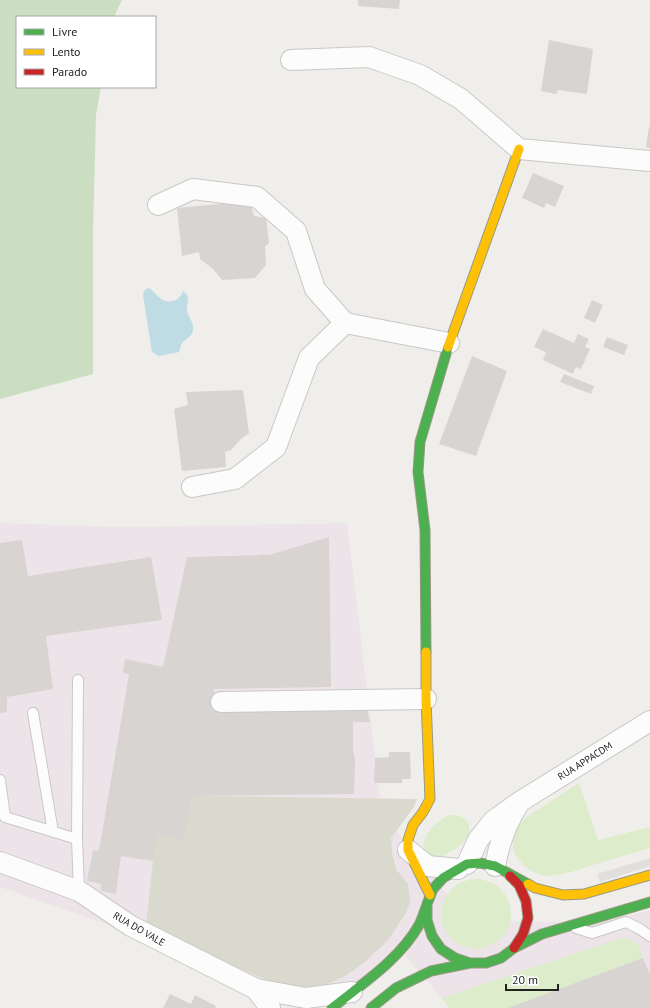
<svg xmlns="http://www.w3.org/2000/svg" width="650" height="1008" viewBox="0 0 650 1008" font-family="'PT Sans',sans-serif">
<rect width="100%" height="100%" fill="#f0eeeb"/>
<path fill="#ede4e9" d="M 0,523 L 125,527 L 347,523 L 380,798 L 400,836 L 455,904 L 500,921 L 597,923 L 650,910 L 650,1008 L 449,1008 L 442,998 L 397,946 L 355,984 L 305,1003 L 131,933 L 0,887 Z"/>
<path fill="#d9d9cd" d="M 192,796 L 417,799 L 414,807 L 391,838 L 392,852 L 396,869 L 408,884 L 410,903 L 404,916 L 388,940 L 366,961 L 345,976 L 325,985 L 302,988 L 281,986 L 203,953 L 146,925 L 153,861 L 158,835 L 184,841 Z"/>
<path fill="#ddeccb" d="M 579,783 L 598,840 L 650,827 L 650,848 C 633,853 617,858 600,863 C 586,867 555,879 541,875 C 531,872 519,863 515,854 C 509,841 516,827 525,818 Z
M 449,815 C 453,815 458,815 461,817 C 471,821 472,833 466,840 C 461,846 449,853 442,856 C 440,858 436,858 433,858 L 425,851 C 424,847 423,844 424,841 C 427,831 440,819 449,815 Z
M441 914a35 35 0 1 1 70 0a35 35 0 1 1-70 0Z
M 621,938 L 627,938 L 638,944 L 643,958 L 508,1008 L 449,1008 L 442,998 Z"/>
<path fill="#cbdec1" d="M 0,0 L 122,0 L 114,17 L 17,17 L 17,87 L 101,87 L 96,115 L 93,232 L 93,374 L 0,399 Z"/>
<path fill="#e0dfde" d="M 650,858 L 650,866 L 600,882 L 597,874 Z"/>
<path fill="#bfdbe3" d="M 148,288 L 151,289 C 154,292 157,296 161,299 C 169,304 180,301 183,291 C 185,293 186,293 187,295 C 190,301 186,305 187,310 C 188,318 195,323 193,331 C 191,338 183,340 181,345 C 180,346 180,351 179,352 L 159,356 L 152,352 L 143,295 L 144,291 Z"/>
<path fill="#d7d4d2" d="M 358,0 L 400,0 L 399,9 L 358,6 Z
M 549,40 L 593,49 L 587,94 L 558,90 L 556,94 L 541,91 Z
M 649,127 L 650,127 L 650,148 L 646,147 Z
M 533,173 L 564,186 L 555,207 L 546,203 L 544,208 L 522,198 Z
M 250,201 L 254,216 L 266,218 L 269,243 L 265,247 L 266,265 L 255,278 L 222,280 L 213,269 L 200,259 L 199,252 L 182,256 L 177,208 Z
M 592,300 L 603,305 L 595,323 L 584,318 Z
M 543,329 L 574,343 L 578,334 L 589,339 L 585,347 L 590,349 L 581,369 L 576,367 L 573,374 L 543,360 L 546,352 L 534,347 Z
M 607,337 L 628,345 L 624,355 L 603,347 Z
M 472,356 L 507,371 L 476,456 L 439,444 Z
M 564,374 L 594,386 L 591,394 L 560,382 Z
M 243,390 L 249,433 L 241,439 L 231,450 L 225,452 L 226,467 L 182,471 L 174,409 L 188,405 L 186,392 Z
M 329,537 L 331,687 L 214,689 L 213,709 L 367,710 L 370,722 L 353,722 L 353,748 L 355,760 L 354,794 L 192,796 L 184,841 L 158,835 L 153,861 L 121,856 L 116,894 L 101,891 L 101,884 L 87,881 L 93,850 L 99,851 L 129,674 L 123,673 L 125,659 L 163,667 L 187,557 L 261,555 L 262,554 L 264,555 L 269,555 Z
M 22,540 L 28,576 L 151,557 L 162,620 L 46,636 L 53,689 L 7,697 L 7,712 L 0,713 L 0,543 Z
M 389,752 L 410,752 L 411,779 L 402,779 L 402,783 L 374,783 L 375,758 L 389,757 Z
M 643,958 L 650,974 L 650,1008 L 508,1008 Z
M 170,994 L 191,1004 L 195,995 L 216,1006 L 215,1008 L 163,1008 Z"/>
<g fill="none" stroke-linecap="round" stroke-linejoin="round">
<g stroke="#c9c8c7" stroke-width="12">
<path id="lane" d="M 33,713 L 53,832
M 0,780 L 5,817 L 77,839 L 79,891
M 77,839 L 78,680
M 576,928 L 592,933 L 626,922 L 640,929 L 650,936"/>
</g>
<g stroke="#c9c8c7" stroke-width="22">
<path id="street" d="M 291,60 L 369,57 L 420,75 L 461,99 L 519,149 L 650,161
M 158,205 L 193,189 L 257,197 L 296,231 L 315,289 L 345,323 L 449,343
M 192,487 L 235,479 L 276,447 L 309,358 L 345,323
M 221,702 L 426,699
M 408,850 L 428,866 L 458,869
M 0,862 L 79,891 L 131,926 L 256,989
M 467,864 L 478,840 L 493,821 L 521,801 L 650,721
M 495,866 C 499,844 506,824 518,805
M 270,1008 L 256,989 L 306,998 L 352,992"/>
</g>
<g stroke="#999a82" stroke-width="11">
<path id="fast" d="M 426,652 L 425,530 L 418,472 L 420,442 L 448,347
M 528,884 L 495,866 L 480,863 L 467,864 L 443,878 L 433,889 L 427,904 L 427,920 L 432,936 L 441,949 L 455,958 L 470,963 L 486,963 L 501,958 L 514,948 L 542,934 L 650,902
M 332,1008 C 362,984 400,959 419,925 C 422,919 424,912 427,905
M 371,1008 L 396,988 L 431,971 L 470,963"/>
</g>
<g stroke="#999a82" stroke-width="11">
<path id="slow" d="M 448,347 L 519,149
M 426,652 L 426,699 L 430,799 L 423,812 L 413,825 L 408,840 L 408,850 L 430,895
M 528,884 L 535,888 L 563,895 L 584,894 L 650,875"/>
</g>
<g stroke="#999a82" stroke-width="11">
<path id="jam" d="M 510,876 L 519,885 L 526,901 L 528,918 L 523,934 L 514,948"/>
</g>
<use href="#lane" stroke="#fdfcfc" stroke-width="10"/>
<use href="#street" stroke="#fdfcfc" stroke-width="20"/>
<use href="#fast" stroke="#4caf50" stroke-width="9"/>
<use href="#slow" stroke="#ffc107" stroke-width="9"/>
<use href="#jam" stroke="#c62828" stroke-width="9"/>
</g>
<g text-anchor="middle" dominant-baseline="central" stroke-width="4" stroke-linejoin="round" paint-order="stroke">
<g font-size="10" fill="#222" stroke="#fff">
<text transform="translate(585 761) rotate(-32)">RUA APPACDM</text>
<text transform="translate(139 929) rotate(30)">RUA DO VALE</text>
</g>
</g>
<rect x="16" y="16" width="140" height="72" fill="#ffffff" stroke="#a7a7a7"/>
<rect x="24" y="29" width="20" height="6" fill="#4caf50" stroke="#a7a7a7"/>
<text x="52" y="36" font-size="12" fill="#222222">Livre</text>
<rect x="24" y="49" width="20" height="6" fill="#ffc107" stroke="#a7a7a7"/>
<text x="52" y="56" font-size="12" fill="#222222">Lento</text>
<rect x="24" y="69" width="20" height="6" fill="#c62828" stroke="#a7a7a7"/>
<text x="52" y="76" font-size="12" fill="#222222">Parado</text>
<path d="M506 984v6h52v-6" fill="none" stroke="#222222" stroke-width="2"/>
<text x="512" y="984" font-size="12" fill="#222222" stroke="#ffffff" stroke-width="3" paint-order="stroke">20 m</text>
</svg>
